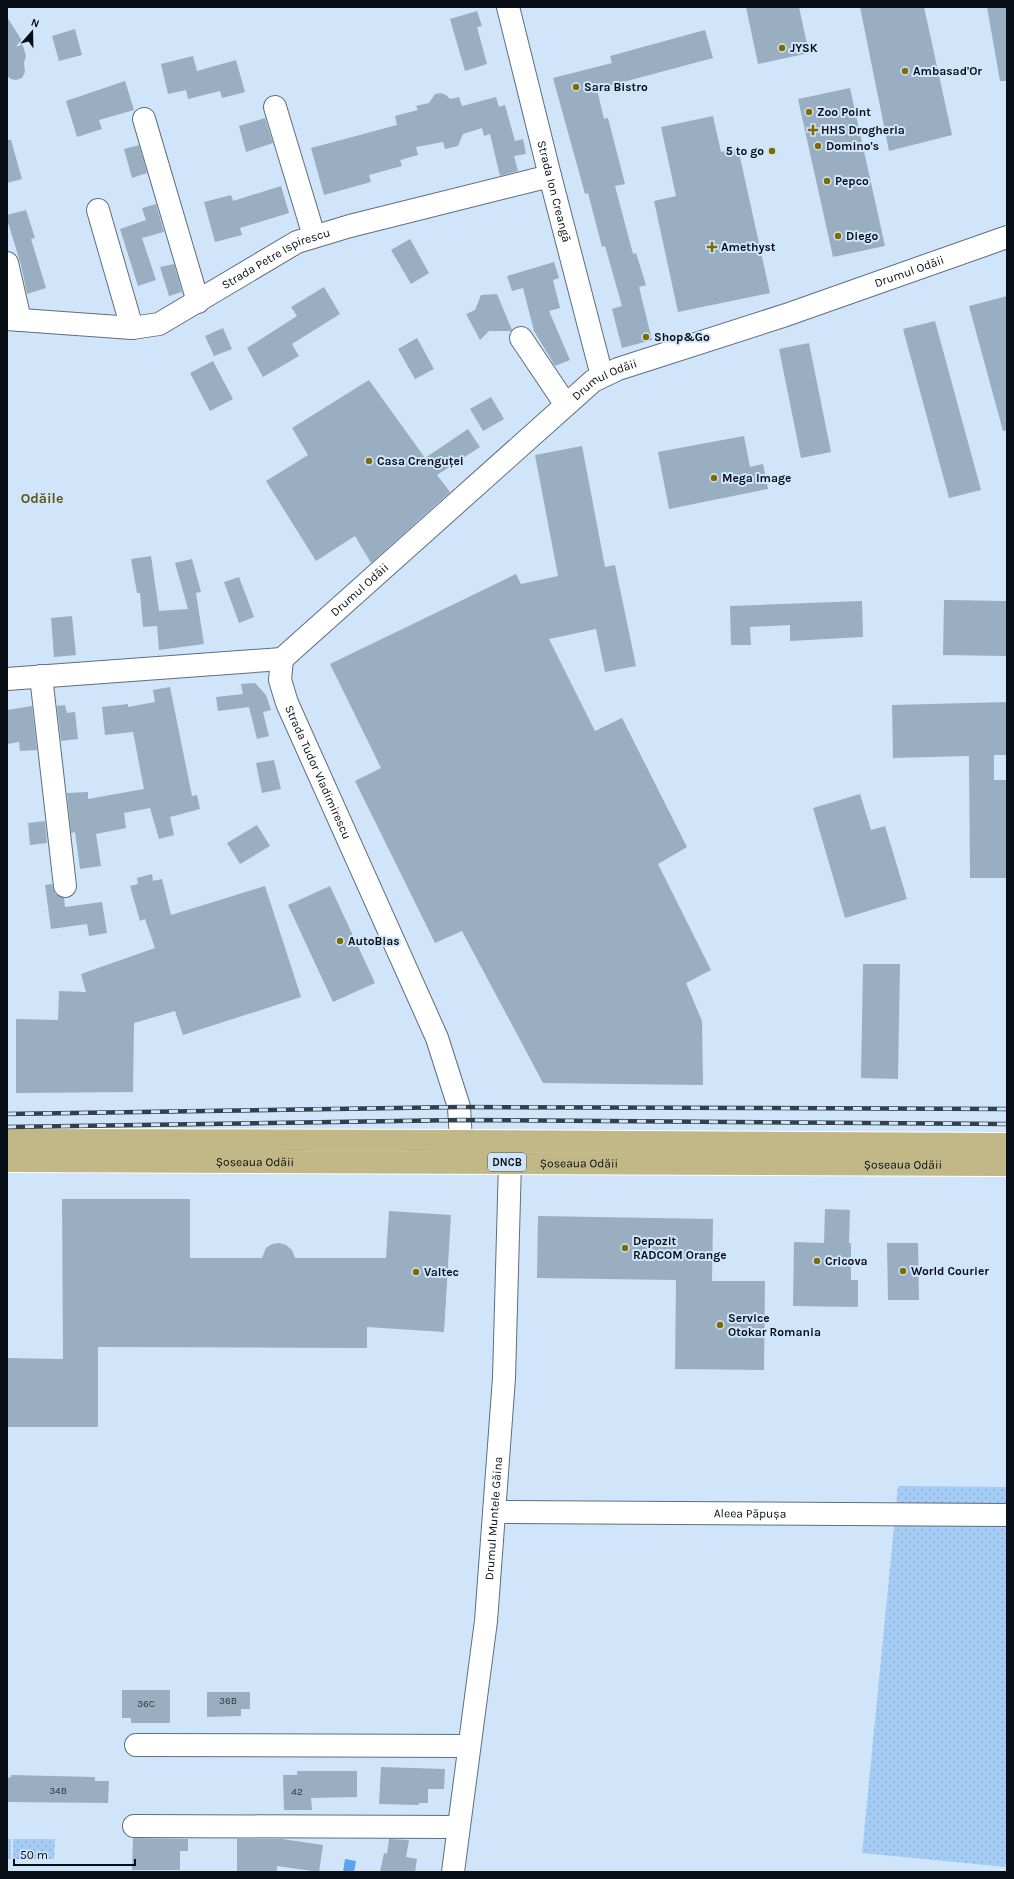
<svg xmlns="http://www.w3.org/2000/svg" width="1014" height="1879" viewBox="0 0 1014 1879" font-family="Karla,sans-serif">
<defs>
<pattern id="grass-dots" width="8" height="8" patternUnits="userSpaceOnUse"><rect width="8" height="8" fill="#a4ccf5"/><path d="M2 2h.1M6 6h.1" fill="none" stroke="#8caed1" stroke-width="1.8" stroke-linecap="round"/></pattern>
</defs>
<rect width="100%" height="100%" fill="#d0e5fa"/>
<path fill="url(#grass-dots)" d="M 898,1486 L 1007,1487 L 1007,1867 L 862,1853 Z
M 13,1839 L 55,1839 L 54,1859 L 13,1859 Z"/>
<path fill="#a4ccf5" d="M 7,1839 L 11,1839 L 11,1859 L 7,1859 Z"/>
<path fill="#5ba4eb" d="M 345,1859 L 356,1861 L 354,1872 L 343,1872 Z"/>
<path fill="#9aaec2" d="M 746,7 L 799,7 L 809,53 L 758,64 Z
M 860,7 L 924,7 L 952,135 L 889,151 Z
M 987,7 L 1007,7 L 1007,81 L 1000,81 Z
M 477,11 L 482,26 L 477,27 L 487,64 L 465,71 L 450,19 Z
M 7,17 L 21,39 L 26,56 L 24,63 L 25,72 L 22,78 L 16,80 L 11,79 L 7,76 Z
M 75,29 L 82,55 L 59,61 L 52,36 Z
M 705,30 L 713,58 L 597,89 L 604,119 L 608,118 L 625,184 L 615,186 L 633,254 L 636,253 L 646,285 L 639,287 L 652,340 L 622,348 L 612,309 L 622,306 L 605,246 L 602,247 L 588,193 L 585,194 L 553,78 L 612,63 L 610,56 Z
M 193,56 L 197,71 L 236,60 L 245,92 L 222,98 L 220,91 L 188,99 L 186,90 L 168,94 L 161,64 Z
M 125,81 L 134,110 L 99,120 L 102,129 L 77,137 L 66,101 Z
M 850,88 L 885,246 L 833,257 L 798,99 Z
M 441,93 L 446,95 L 450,99 L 459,97 L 462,106 L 496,97 L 499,107 L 505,105 L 515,141 L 523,139 L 526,154 L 514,156 L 518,171 L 500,176 L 490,134 L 484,136 L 482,128 L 463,134 L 458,146 L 445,149 L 443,142 L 416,147 L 418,155 L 400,160 L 402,166 L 369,175 L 371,182 L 324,195 L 311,148 L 397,125 L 395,116 L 418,110 L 416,106 L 429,103 L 435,94 Z
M 713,116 L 721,152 L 738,148 L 770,293 L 678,312 L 654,201 L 676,196 L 661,127 Z
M 265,118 L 273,143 L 246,152 L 239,126 Z
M 7,140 L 11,140 L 22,179 L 7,183 Z
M 139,145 L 147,173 L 132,178 L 124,149 Z
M 281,186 L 289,213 L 240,228 L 242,235 L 215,242 L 204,202 L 231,195 L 233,201 Z
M 156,204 L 164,232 L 142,238 L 156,280 L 138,286 L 120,229 L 146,220 L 142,208 Z
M 26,210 L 35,238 L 31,239 L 46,288 L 27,294 L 21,265 L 7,219 L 7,215 Z
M 410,239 L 429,273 L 411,284 L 391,250 Z
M 554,262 L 559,278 L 553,280 L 560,308 L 549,311 L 570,360 L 555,366 L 534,331 L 523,288 L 512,291 L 507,276 Z
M 174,264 L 182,292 L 169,296 L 160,267 Z
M 324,287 L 340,314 L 292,344 L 299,356 L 263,377 L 247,348 L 297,316 L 291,307 Z
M 497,294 L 512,330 L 511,331 L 489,331 L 480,340 L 466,314 L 475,310 L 481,295 Z
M 1007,296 L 1007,430 L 1003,431 L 969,306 Z
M 935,321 L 981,490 L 949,498 L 903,329 Z
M 223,328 L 232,349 L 214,356 L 205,336 Z
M 417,338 L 434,369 L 415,379 L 398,349 Z
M 809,343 L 831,452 L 801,458 L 779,349 Z
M 213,361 L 233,399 L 210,411 L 190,373 Z
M 369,380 L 425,458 L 468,429 L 480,447 L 437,475 L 450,492 L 371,563 L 355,536 L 316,561 L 266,481 L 308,455 L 292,428 Z
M 491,397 L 504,419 L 483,431 L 470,409 Z
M 744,436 L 750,467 L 763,464 L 768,489 L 669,509 L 658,452 Z
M 582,446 L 605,567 L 615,565 L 636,666 L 605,672 L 596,629 L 549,639 L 595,731 L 622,718 L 687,847 L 658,864 L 711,970 L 686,983 L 702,1021 L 703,1085 L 543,1083 L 462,931 L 435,943 L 355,781 L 381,768 L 330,664 L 516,574 L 521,584 L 558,576 L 535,455 Z
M 151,556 L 159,611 L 188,609 L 175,563 L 192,559 L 201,592 L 196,593 L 204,644 L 159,650 L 157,626 L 143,627 L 140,593 L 137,593 L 131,559 Z
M 239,577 L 254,617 L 239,623 L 224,582 Z
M 944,600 L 1007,601 L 1007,656 L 943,655 Z
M 862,601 L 863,637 L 790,641 L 790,625 L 750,627 L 751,645 L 731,645 L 730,606 Z
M 72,616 L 76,655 L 54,657 L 51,618 Z
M 255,683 L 266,695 L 271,710 L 263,712 L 269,736 L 257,739 L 249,707 L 218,711 L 216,697 L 243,694 L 241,684 Z
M 170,687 L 192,796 L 197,795 L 200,809 L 170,817 L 174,835 L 159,839 L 150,808 L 124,813 L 126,828 L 96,834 L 101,866 L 80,869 L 75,832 L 71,833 L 67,793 L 88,792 L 88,799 L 144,789 L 133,732 L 105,735 L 102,707 L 128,704 L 128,707 L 155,702 L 153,690 Z
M 1007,702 L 1007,755 L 994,755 L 994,780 L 1007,780 L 1007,878 L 970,878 L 969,756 L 893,758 L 892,705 Z
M 65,705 L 67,713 L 75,712 L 78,739 L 61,741 L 57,706 Z
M 32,706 L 37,750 L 20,751 L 19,742 L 7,744 L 7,710 Z
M 274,760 L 281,789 L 262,793 L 256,763 Z
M 860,794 L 871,830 L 885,826 L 907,899 L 845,918 L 813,808 Z
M 45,821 L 47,843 L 30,845 L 28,823 Z
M 257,825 L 270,846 L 240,864 L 227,843 Z
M 152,874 L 153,881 L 162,879 L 171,915 L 265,886 L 301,997 L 183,1035 L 175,1011 L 134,1023 L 133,1092 L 16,1093 L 16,1019 L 58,1020 L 59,991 L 86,992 L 81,974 L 155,948 L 145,919 L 140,921 L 130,886 L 138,884 L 137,878 Z
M 52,884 L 55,894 L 64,898 L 65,907 L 102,902 L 107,933 L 89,936 L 87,924 L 51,929 L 45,885 Z
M 330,886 L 375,983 L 333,1002 L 288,905 Z
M 863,964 L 900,964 L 898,1079 L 861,1078 Z
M 62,1199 L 190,1199 L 190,1258 L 262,1258 L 266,1248 L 272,1244 L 279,1243 L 286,1245 L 292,1250 L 295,1258 L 386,1258 L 389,1211 L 451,1215 L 444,1332 L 367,1327 L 367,1348 L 98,1347 L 98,1427 L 7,1427 L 7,1358 L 63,1359 Z
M 825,1209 L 850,1210 L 849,1243 L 851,1243 L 851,1280 L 858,1280 L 858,1307 L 793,1306 L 794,1242 L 824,1243 Z
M 538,1216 L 713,1219 L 712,1281 L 765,1281 L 764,1370 L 675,1369 L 676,1280 L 537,1278 Z
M 887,1243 L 918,1243 L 919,1300 L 888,1300 Z
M 122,1690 L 170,1690 L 170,1723 L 131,1723 L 131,1718 L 122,1718 Z
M 207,1692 L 250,1692 L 250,1709 L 241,1709 L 241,1716 L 207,1717 Z
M 381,1767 L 445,1769 L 444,1789 L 428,1789 L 428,1803 L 419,1803 L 419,1805 L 379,1804 Z
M 297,1771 L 357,1771 L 357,1797 L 311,1798 L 312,1810 L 284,1810 L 283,1775 L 297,1775 Z
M 11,1775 L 95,1777 L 95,1781 L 109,1781 L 108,1803 L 7,1802 L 7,1778 L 11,1777 Z
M 133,1838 L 188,1839 L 188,1851 L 180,1851 L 180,1870 L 132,1870 Z
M 237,1839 L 282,1839 L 323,1845 L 319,1872 L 277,1866 L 277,1871 L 237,1871 Z
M 389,1839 L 409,1840 L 406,1857 L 417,1859 L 415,1872 L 380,1872 L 384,1853 L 387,1854 Z"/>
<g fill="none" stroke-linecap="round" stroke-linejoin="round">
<g stroke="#5c6e81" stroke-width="24">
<g id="minor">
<path id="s1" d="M 508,7 L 550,176 L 602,376"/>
<path d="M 275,107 L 314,236"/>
<path d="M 144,119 L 198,302"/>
<path d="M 98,210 L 132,328"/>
<path d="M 7,263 L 20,320"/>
<path id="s2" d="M 7,319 L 132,328 L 159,324 L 297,242 L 350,226 L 550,176"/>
<path d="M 521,338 L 566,405"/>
<path id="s3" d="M 282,659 L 593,381 L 618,369 L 786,315 L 1007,237"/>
<path id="s4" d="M 282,659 L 280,680 L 287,703 L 437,1038 L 459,1107 L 461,1141"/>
<path d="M 41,676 L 65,886"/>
<path d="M 7,679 L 282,659"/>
<path id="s5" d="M 494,1512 L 1007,1515"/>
<path d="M 136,1745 L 469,1746"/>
<path d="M 134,1826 L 458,1827"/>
<path id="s6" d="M 453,1872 L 486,1621 L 504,1378 L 510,1162"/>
</g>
</g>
<g stroke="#fff" stroke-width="24">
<g id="major">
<path d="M 7,1140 L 461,1141 L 1007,1144"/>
<path id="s7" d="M 7,1161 L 1007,1165"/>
</g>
</g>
<use href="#minor" stroke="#fff" stroke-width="22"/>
<use href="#major" stroke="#c2b786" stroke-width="22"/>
<g stroke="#353f49" stroke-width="4.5">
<path id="rail" d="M 7,1114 L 459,1107 L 1007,1109
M 7,1127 L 461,1120 L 1007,1124"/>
</g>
<use href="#rail" stroke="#d0e5fa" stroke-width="3" stroke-dasharray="9" stroke-linecap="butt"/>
</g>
<g fill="#7e6b04" stroke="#d0e5fa" stroke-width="1.5">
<circle cx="782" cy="48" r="4"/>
<circle cx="905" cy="71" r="4"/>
<circle cx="576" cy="87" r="4"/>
<circle cx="809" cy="112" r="4"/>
<path d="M811 124h4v4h4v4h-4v4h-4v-4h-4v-4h4z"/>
<circle cx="818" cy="146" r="4"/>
<circle cx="772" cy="151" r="4"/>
<circle cx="827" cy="181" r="4"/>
<circle cx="838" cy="236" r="4"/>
<path d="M710 241h4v4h4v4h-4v4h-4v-4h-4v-4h4z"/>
<circle cx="646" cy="337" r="4"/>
<circle cx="369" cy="461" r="4"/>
<circle cx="714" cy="478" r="4"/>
<circle cx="340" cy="941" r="4"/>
<circle cx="625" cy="1248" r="4"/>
<circle cx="817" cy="1261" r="4"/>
<circle cx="903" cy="1271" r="4"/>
<circle cx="416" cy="1272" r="4"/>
<circle cx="720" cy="1325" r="4"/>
</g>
<g text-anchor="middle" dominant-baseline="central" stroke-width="4" stroke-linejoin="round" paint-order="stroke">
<g font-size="10" fill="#2c3641">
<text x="228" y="1701">36B</text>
<text x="146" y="1704">36C</text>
<text x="58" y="1791">34B</text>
<text x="297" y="1792">42</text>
</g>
<rect fill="#d0e5fa" stroke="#444e5a" stroke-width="1" x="488" y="1153" width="38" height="18" rx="3"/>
<g font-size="11" font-weight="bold" fill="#080e16">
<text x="507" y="1162">DNCB</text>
</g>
<g font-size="12" font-weight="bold" fill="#080e16" stroke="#d0e5fa" text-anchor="start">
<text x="790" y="48">JYSK</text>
<text x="913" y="71">Ambasad'Or</text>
<text x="584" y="87">Sara Bistro</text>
<text x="817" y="112">Zoo Point</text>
<text x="821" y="130">HHS Drogheria</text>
<text x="826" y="146">Domino's</text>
<text x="764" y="151" text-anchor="end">5 to go</text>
<text x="835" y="181">Pepco</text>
<text x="846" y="236">Diego</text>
<text x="721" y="247">Amethyst</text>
<text x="654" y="337">Shop&amp;Go</text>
<text x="377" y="461">Casa Crenguței</text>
<text x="722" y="478">Mega Image</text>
<text x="348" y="941">AutoBias</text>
<text x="633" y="1241">Depozit<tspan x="633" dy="14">RADCOM Orange</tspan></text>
<text x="825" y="1261">Cricova</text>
<text x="911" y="1271">World Courier</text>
<text x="424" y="1272">Valtec</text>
<text x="728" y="1318">Service<tspan x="728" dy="14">Otokar Romania</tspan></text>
</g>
<g font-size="12" fill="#080e16" stroke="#d0e5fa">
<text stroke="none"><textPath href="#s1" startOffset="190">Strada Ion Creangă</textPath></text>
<text stroke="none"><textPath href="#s2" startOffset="287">Strada Petre Ispirescu</textPath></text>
<text stroke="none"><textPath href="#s3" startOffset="752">Drumul Odăii</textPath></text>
<text stroke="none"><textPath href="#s3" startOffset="428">Drumul Odăii</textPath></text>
<text stroke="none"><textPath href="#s3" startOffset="104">Drumul Odăii</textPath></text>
<text stroke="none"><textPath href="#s4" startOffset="121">Strada Tudor Vladimirescu</textPath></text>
<text stroke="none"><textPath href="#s7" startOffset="248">Șoseaua Odăii</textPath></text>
<text stroke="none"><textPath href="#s7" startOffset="572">Șoseaua Odăii</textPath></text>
<text stroke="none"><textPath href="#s7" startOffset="896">Șoseaua Odăii</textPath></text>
<text stroke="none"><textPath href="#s5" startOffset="256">Aleea Păpușa</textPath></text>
<text stroke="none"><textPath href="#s6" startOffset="356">Drumul Muntele Găina</textPath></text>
</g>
<g font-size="14" font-weight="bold" fill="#605316" stroke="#d0e5fa">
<text x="42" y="498">Odăile</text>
</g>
</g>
<rect width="1014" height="1879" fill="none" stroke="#080e16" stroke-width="16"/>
<g transform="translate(32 32) rotate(20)" stroke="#d0e5fa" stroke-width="3" paint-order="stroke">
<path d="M0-3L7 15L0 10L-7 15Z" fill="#080e16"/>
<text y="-6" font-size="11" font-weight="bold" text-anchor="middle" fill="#080e16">N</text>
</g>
<path d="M14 1859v6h121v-6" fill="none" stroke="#080e16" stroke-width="2"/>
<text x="20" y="1859" font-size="12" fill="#080e16" stroke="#d0e5fa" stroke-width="3" paint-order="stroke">50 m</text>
</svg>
